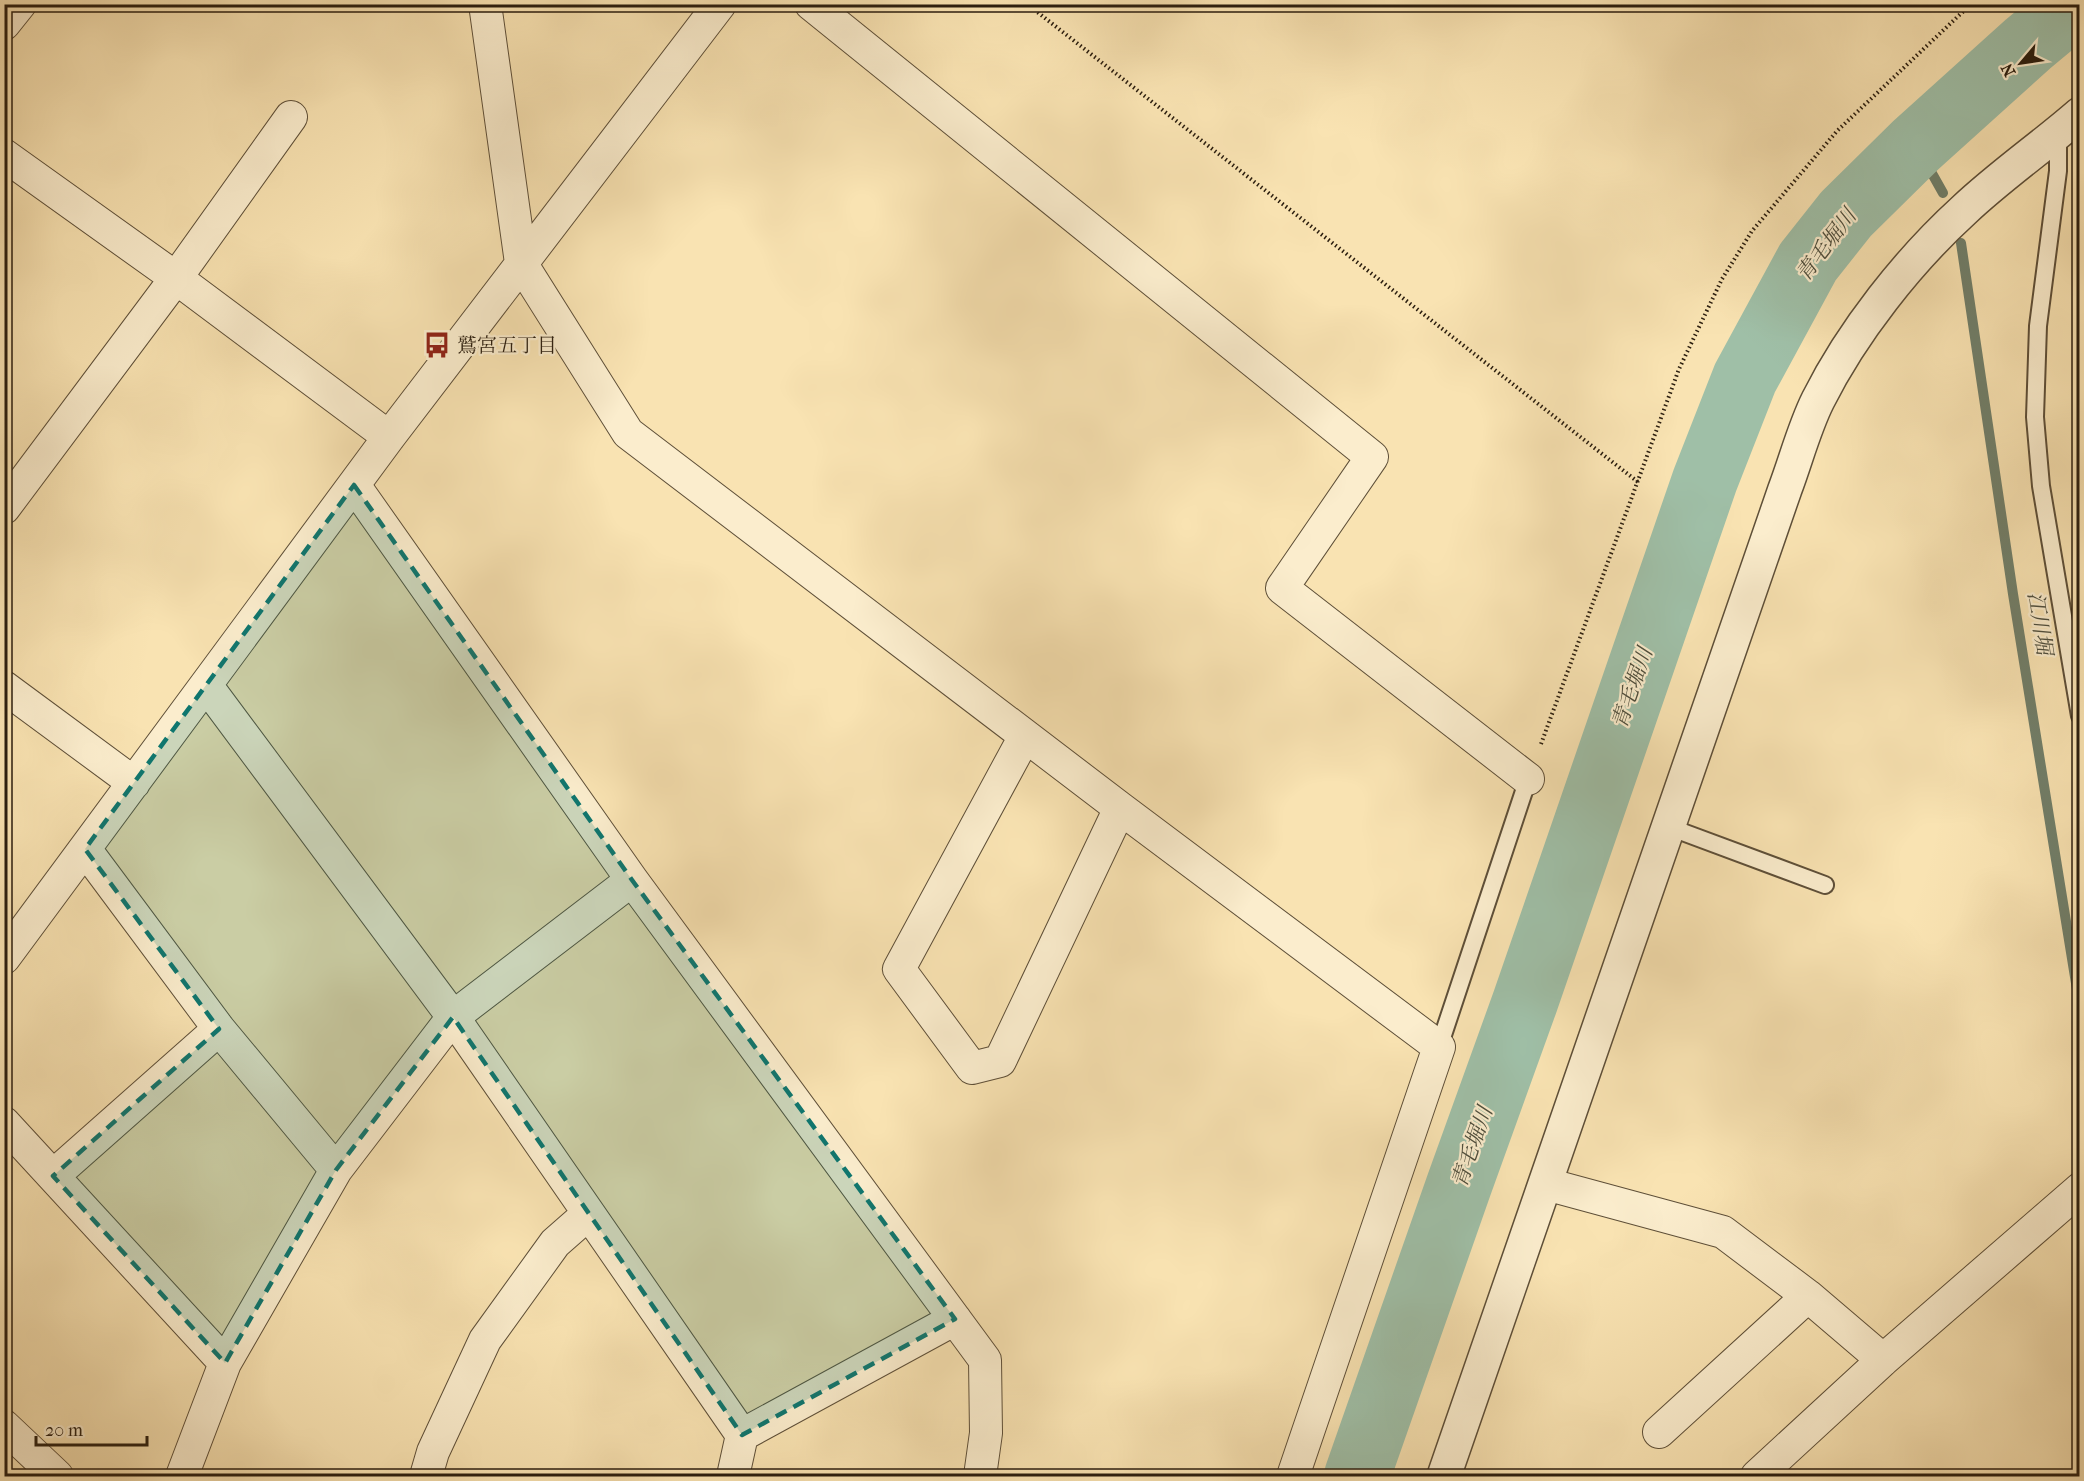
<svg xmlns="http://www.w3.org/2000/svg" width="2084" height="1481" viewBox="0 0 2084 1481" font-family="'IM FELL French Canon','Noto Serif JP',serif">
<rect width="100%" height="100%" fill="#f9e3b2"/>
<filter id="stains"><feTurbulence type="fractalNoise" baseFrequency=".00333" numOctaves="4"/><feColorMatrix values="0 0 0 0 .2 0 0 0 0 .09 0 0 0 0 .02 0 0 0 .5 -.17"/></filter>
<radialGradient id="worn" r=".72"><stop offset=".6" stop-color="#630" stop-opacity="0"/><stop offset="1" stop-color="#630" stop-opacity=".3"/></radialGradient>
<g fill="none" stroke-linecap="round" stroke-linejoin="round">
<path stroke="#717f6a" stroke-width="10" d="M 1916,145 L 1943,193
M 1961,243 L 2013,594 L 2080,1008"/>
<path stroke="#9fbfa7" stroke-width="66" d="M 1357,1476 L 1459,1185 L 1525,1002 L 1705,480 L 1745,378 L 1808,262 L 1846,214 L 1916,145 L 2028,44 L 2076,4"/>
<g stroke="#5e4f38" stroke-width="20">
<path id="service" d="M 2058,133 L 2058,171 L 2038,326 L 2035,417 L 2041,486 L 2080,716
M 1669,827 L 1825,885
M 1439,1047 L 1528,779"/>
</g>
<g stroke="#5e4f38" stroke-width="34">
<path id="minor" d="M 485,4 L 521,263 L 628,433 L 1120,808 L 1439,1047 L 1293,1476
M 811,4 L 1372,457 L 1282,588 L 1528,779
M 4,24 L 20,4
M 4,155 L 176,278 L 389,437
M 354,485 L 632,880 L 985,1360 L 986,1433 L 980,1476
M 4,508 L 176,278 L 291,117
M 206,685 L 453,1017 L 742,1435 L 733,1476
M 4,687 L 134,783
M 1025,736 L 899,969 L 972,1068 L 1000,1061 L 1120,808
M 85,849 L 219,1029 L 336,1170
M 4,958 L 389,437 L 720,4
M 4,1123 L 225,1363
M 53,1176 L 219,1029
M 1546,1184 L 1723,1232 L 1808,1296 L 1883,1360
M 4,1426 L 57,1476
M 1659,1432 L 1808,1296
M 742,1435 L 955,1319
M 182,1476 L 225,1363 L 336,1170 L 453,1017 L 632,880
M 426,1476 L 433,1452 L 485,1340 L 555,1243 L 588,1214
M 1757,1476 L 1883,1360 L 2080,1189"/>
</g>
<g stroke="#5e4f38" stroke-width="36">
<path id="tertiary" d="M 1444,1476 L 1785,489 C 1796,460 1804,428 1818,400 C 1852,332 1908,261 1964,210 C 2000,176 2042,147 2080,114"/>
</g>
<path stroke="#2b1e0f" stroke-width="4" stroke-dasharray="1.5 3" stroke-linecap="butt" d="M 1027,4 L 1638,482
M 1541,744 L 1679,369 L 1722,279 L 1752,231 L 1837,131 L 1971,4"/>
<use href="#service" stroke="#fbedcd" stroke-width="16"/>
<use href="#minor" stroke="#fbedcd" stroke-width="32"/>
<use href="#tertiary" stroke="#fbedcd" stroke-width="33"/>
</g>
<path fill="#0f766e" fill-opacity="0.2" stroke="#0f766e" stroke-width="4.5" stroke-dasharray="12 8" stroke-linejoin="round" d="M 354,485 L 632,880 L 955,1319 L 742,1435 L 453,1017 L 336,1170 L 225,1363 L 53,1176 L 219,1029 L 85,849 Z"/>
<defs>
<g id="bus-bare" transform="scale(2.07)"><path d="M-5-6H5V4H4V6H2V4H-2V6H-4V4H-5ZM-3.5-4V0h7V-4ZM-3.5 1.2v1.5H-2V1.2ZM2 1.2v1.5H3.5V1.2Z" fill="#8f2418" stroke="#fbedcd" stroke-width="2.5" paint-order="stroke"/></g>
</defs>
<g fill-rule="evenodd">
<use href="#bus-bare" x="437" y="345"/>
</g>
<g text-anchor="middle" dominant-baseline="central" stroke-width="4.5" stroke-linejoin="round" paint-order="stroke">
<g font-size="20" fill="#2b1e0f" stroke="#fbedcd" text-anchor="start">
<text x="457" y="345">鷲宮五丁目</text>
</g>
<g font-size="21" font-style="italic" fill="#4e4e3d" stroke="#fbedcd">
<text transform="translate(1826 245) rotate(-53)">青毛堀川</text>
<text transform="translate(2040 623) rotate(81)">江川堀</text>
<text transform="translate(1632 688) rotate(-71)">青毛堀川</text>
<text transform="translate(1472 1147) rotate(-71)">青毛堀川</text>
</g>
</g>
<rect width="2084" height="1481" fill="none" stroke="#f9e3b2" stroke-width="24"/>
<rect x="6" y="6" width="2072" height="1469" fill="none" stroke="#2b1e0f" stroke-width="3"/>
<rect x="12" y="12" width="2060" height="1457" fill="none" stroke="#2b1e0f" stroke-width="1.5"/>
<g transform="translate(2021 63) rotate(241)" stroke="#fbedcd" stroke-width="4.5" paint-order="stroke">
<path d="M0-4.5L10 22L0 15L-10 22Z" fill="#2b1e0f"/>
<text y="-9" font-size="16" font-weight="bold" text-anchor="middle" fill="#2b1e0f">N</text>
</g>
<path d="M36 1436v9h111v-9" fill="none" stroke="#2b1e0f" stroke-width="3"/>
<text x="45" y="1436" font-size="18" fill="#2b1e0f" stroke="#fbedcd" stroke-width="4.5" paint-order="stroke">20 m</text>
<rect width="100%" height="100%" filter="url(#stains)"/>
<rect width="100%" height="100%" fill="url(#worn)"/>
</svg>
